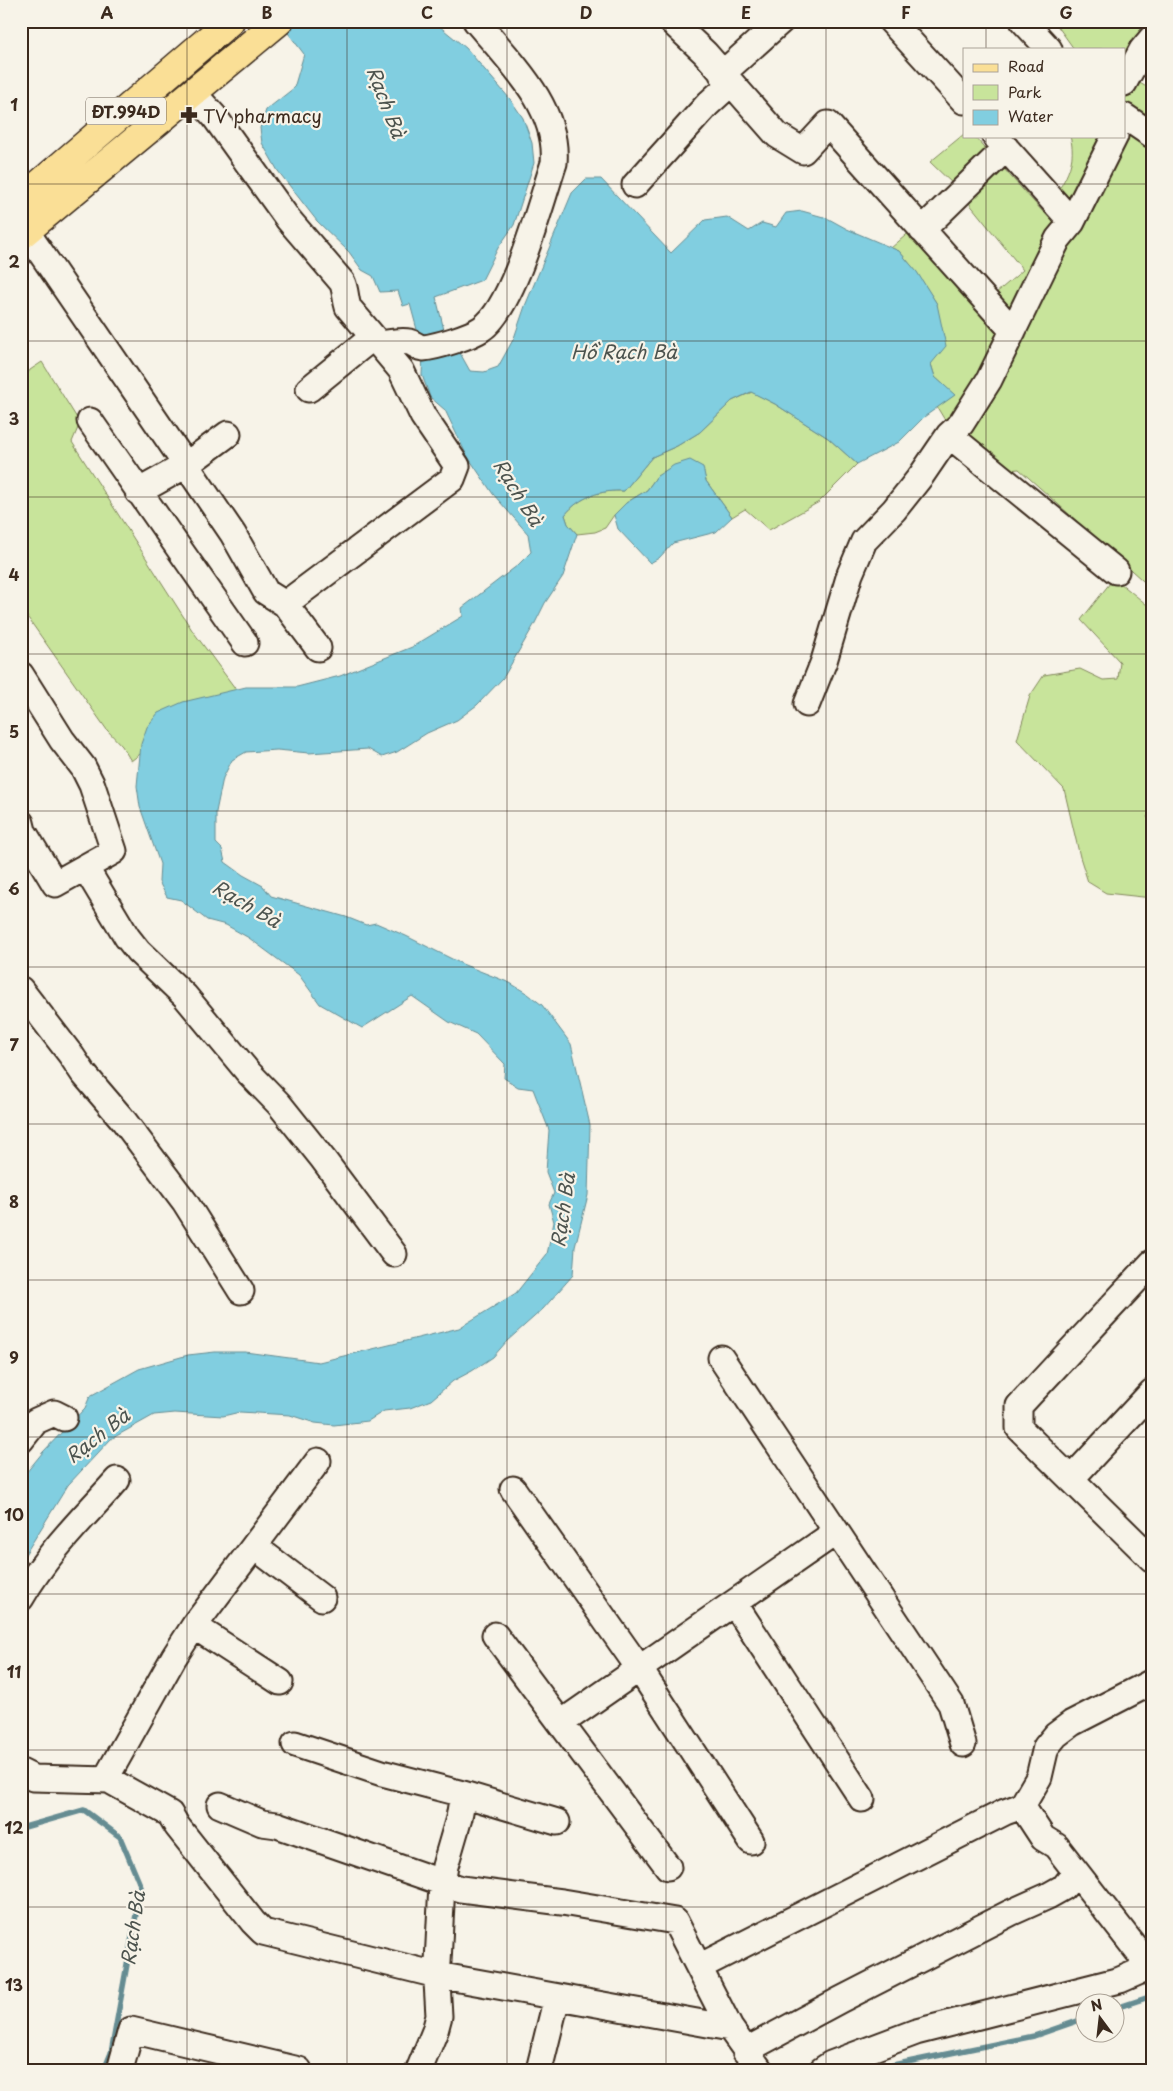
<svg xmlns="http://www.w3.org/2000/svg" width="1173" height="2091" viewBox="0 0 1173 2091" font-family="'Playpen Sans',sans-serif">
<rect width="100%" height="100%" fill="#f7f3e8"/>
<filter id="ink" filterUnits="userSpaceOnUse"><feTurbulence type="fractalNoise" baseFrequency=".02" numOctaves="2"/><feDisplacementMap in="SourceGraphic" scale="10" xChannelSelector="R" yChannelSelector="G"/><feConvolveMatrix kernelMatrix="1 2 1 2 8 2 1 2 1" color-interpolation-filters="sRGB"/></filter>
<g filter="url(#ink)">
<path fill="#c8e49b" stroke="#82875c" d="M 1054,21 L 1152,21 L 1152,60 L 1136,81 L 1152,90 L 1152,126 L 1137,116 L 1124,103 L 1124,49 L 1074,49 Z
M 1124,123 L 1152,144 L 1152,589 L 1019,469 L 985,472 L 970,462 L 937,407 L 954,395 L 935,377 L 931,364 L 937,304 L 914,269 L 899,251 L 891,248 L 913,229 L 981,306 L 1023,270 L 956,187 L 930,162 L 964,134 L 964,136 L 974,136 L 1044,213 C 1059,187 1079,168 1070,136 L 1124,136 Z
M 42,362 L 80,423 L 72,442 L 192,630 L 246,703 L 165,735 L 131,761 L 122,746 L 107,730 L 21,608 L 21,384 L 30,370 Z
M 752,392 L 775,404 L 828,438 L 857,464 L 819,502 L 769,530 L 745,509 L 732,517 L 706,481 L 702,467 L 657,476 L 647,490 L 626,503 L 614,515 L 605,528 L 595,532 L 577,534 L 568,524 L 565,515 C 580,496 601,490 624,491 L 652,457 L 677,446 L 700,432 L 732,401 Z
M 1114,578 L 1152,609 L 1152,810 L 1147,817 L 1152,823 L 1152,898 L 1106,893 L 1088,882 L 1080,857 L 1064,789 L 1017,740 L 1030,696 L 1044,675 L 1080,669 L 1103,680 L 1118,679 L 1120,662 L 1081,620 Z"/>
<path fill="#81cee0" stroke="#658c92" d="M 279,21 L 433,21 L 466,48 L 510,99 L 523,118 L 532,143 L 534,163 L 514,225 L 498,248 L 482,280 L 436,297 L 444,330 L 419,337 L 410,304 L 403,306 L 398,291 L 380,292 L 373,276 L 362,270 L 349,252 L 317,221 L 278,171 L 262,143 L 260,128 L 266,110 L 294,88 L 304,54 Z
M 586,179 L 601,179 L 671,253 L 705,220 L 727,217 L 749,231 L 762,223 L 776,227 L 786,213 L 802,211 L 827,218 L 847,229 L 899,251 L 917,272 L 937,304 L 946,346 L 931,364 L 935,377 L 955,395 L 924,417 L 899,442 L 857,464 L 828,438 L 775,404 L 751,392 L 732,401 L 700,432 L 677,446 L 652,457 L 624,491 C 601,490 580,496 565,515 L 568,524 L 577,534 L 563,576 L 545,603 L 534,625 L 503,678 L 477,705 L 457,720 L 427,733 L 397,752 L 382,757 L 368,749 L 309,753 L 277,750 L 246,752 L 232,760 L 223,778 L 216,812 L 216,843 L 222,849 L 225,862 L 243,875 L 263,886 L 271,896 L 346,917 L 366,925 L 376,923 L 406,936 L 462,964 L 510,983 L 528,994 L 542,1005 L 571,1044 L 590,1125 L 588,1195 L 575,1247 L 573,1275 L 543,1309 L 507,1341 L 493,1357 L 472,1371 L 453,1381 L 431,1400 L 410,1408 L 384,1411 L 368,1421 L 334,1425 L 315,1423 L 290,1415 L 240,1412 L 223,1416 L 175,1413 L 154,1415 L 111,1439 L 68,1485 L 21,1561 L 21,1479 L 43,1452 L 85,1408 L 90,1396 L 139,1369 L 188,1355 L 215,1352 L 245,1352 L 319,1362 L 459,1328 L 516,1293 L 547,1254 L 554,1222 L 549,1204 L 554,1193 L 546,1172 L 549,1130 L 533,1089 L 518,1087 L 504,1078 L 505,1064 L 476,1034 L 449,1022 L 412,996 L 362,1028 L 320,1004 L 299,975 L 249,938 L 226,925 L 207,920 L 181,900 L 167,897 L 159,882 L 160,864 L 140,807 L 137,786 L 141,744 L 147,727 L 158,713 L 183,702 L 246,687 L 297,687 L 340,676 L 412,647 L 463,616 L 462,608 L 518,565 L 531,552 L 528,534 L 493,494 L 466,454 L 445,410 L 430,397 L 422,375 L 423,353 L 456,346 L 470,371 L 484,372 L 498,367 L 514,338 L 525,306 L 572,193 Z
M 690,460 L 703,467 L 706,481 L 732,517 L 716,532 L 673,543 L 659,558 L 650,563 L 618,529 L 614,515 L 626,503 L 647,490 L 657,476 L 674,465 Z"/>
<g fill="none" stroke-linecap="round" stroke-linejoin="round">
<path stroke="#658c92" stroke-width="5.5" d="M 21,1828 L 84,1810 L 120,1837 L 141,1887 L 111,2053 L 104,2070
M 1116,2008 L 1152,1996
M 883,2070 L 893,2065 L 1034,2036 L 1086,2018"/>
<g stroke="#3b2a1e" stroke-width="29">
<path id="minor" d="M 671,21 L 705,53 L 777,135 L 803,151 L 828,124 L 1013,331
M 891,21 L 964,101
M 1023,21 L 1049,49
M 722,74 L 781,21
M 1124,83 L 1142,50 L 1152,38
M 193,93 L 214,116 L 288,219 L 342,282 C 346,290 345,298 348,307 L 401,370 L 423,416 L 457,466 L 452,479 L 285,604
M 1124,116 L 1152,135
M 995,136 L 1072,222
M 635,185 L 708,104 L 731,83
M 21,220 L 26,231 L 186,465 L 233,534 L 266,592 L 285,604 L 318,648
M 922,230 L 1006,148
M 379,344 C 388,343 401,340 409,342 C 414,343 418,348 423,348 C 436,347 471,336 481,329 C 514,308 541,201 554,163 C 559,106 509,61 476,21
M 309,389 L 373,337
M 90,421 L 245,643
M 949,435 L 1116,571
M 138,492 L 186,465 L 228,434
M 21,675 L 62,740 L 83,767 L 92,785 L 114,851 L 55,884 L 23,831 L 21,823
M 807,704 L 824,661 L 850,574 L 864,541 L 894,510 L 921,476 L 949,435 L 961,424 L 989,380 L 1042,271 L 1058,239 L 1072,222 L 1115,136
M 85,867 L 127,937 L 138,951 L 185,996 L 248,1072 L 279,1104 L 323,1159 L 394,1254
M 21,990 L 71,1055 L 83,1073 L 124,1121 L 185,1202 L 241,1291
M 1152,1263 L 1019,1406 L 1019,1428 L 1152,1559
M 721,1358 L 951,1704 L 963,1744
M 21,1440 L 36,1421 L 54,1413 L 64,1418
M 1071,1479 L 1152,1392
M 513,1489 L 639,1668 L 751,1841
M 255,1547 L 322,1598
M 21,1598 C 47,1553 83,1518 117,1480
M 734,1603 L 862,1799
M 194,1626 L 318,1461
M 495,1635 L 668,1867
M 561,1723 L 836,1532
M 295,1744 L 382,1773 L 463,1794 L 557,1822
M 21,1772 L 33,1778 L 109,1780 L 170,1814 L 177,1826 L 253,1922 L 263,1932 L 437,1975 L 730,2028
M 105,1780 L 174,1657 L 194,1626 L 280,1682
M 220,1805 L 262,1823 L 277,1825 L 461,1889 L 562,1902 L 675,1921 L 730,2028 L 760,2070
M 1022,1806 L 1043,1838 L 1056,1846 L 1150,1967
M 699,1967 L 979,1825 L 1005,1812 L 1022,1806 L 1039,1777 L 1046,1747 L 1056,1735 L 1072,1723 L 1152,1682
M 745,2051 L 840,2000 L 1010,1913 L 1048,1896 L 1064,1887 L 1076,1872
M 120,2070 L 131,2030 L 299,2070
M 419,2070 L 435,2031 L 439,2016 L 437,1982 L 442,1884 L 445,1866 L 459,1818 L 463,1794
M 539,2070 L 557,1997
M 822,2070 L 831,2064 L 916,2032 L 1120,1980 L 1152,1966"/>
</g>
<g stroke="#3b2a1e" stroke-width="31">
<path id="major" d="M 21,200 L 230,21
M 21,235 L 279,21"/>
</g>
<use href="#minor" stroke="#f7f3e8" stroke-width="25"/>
<use href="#major" stroke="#fadf96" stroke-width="28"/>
</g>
</g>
<path fill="none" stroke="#3b2a1e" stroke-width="1" stroke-opacity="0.55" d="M 187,21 L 187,2070M 347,21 L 347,2070M 507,21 L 507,2070M 666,21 L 666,2070M 826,21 L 826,2070M 986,21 L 986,49M 986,136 L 986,2070M 21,184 L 1152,184M 21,341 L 1152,341M 21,497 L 1152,497M 21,654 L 1152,654M 21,811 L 1152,811M 21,967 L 1152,967M 21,1124 L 1152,1124M 21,1280 L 1152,1280M 21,1437 L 1152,1437M 21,1594 L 1152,1594M 21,1750 L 1152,1750M 21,1907 L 1152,1907"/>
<defs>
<g id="pharmacy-bare" transform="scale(1.35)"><path d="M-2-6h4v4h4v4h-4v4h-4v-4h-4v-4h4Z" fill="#3b2a1e" stroke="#f7f3e8" stroke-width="2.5" paint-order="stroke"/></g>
</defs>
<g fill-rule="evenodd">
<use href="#pharmacy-bare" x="189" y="115"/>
</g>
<g text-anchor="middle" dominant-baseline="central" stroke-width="4.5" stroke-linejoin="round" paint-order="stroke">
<rect fill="#f7f3e8" stroke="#73665b" stroke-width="1" x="86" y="97.5" width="80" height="27" rx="4"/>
<g font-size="16" font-weight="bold" fill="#3b2a1e">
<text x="126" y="111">ĐT.994D</text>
</g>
<g font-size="18" fill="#3b2a1e" stroke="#f7f3e8" text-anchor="start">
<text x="203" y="115">TV pharmacy</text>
</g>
<g font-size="19" font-style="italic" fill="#4c534e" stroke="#f7f3e8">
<text transform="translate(387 102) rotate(69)">Rạch Bà</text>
<text x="624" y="351">Hồ Rạch Bà</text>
<text transform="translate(519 492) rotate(58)">Rạch Bà</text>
<text transform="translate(247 903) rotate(30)">Rạch Bà</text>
<text transform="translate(562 1210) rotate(-82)">Rạch Bà</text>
<text transform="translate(97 1435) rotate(-38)">Rạch Bà</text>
<text transform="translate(132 1928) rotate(-82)">Rạch Bà</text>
</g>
</g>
<rect width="1173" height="2091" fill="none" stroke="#f7f3e8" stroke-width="55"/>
<rect x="963" y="48" width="162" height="90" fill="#f7f3e8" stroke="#aca397"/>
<rect x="973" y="64" width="25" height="8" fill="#fadf96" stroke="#aca397"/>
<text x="1008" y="72" font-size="15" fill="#3b2a1e">Road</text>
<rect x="973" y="85" width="25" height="15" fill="#c8e49b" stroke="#aca397"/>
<text x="1008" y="98" font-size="15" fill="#3b2a1e">Park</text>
<rect x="973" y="110" width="25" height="15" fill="#81cee0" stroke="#aca397"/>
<text x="1008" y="122" font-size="15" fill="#3b2a1e">Water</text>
<g transform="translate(1100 2018) rotate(345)"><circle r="24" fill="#f7f3e8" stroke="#aca397"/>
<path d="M0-4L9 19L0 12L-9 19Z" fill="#3b2a1e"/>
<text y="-8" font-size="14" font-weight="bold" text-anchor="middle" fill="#3b2a1e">N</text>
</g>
<rect x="28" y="28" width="1118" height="2036" fill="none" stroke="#3b2a1e" stroke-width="2"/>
<g font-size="16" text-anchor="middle" font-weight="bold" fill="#3b2a1e">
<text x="107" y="19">A</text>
<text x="267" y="19">B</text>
<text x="427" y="19">C</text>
<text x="586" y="19">D</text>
<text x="746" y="19">E</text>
<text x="906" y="19">F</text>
<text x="1066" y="19">G</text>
<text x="14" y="111">1</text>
<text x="14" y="268">2</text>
<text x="14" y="425">3</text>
<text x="14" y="581">4</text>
<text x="14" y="738">5</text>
<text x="14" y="895">6</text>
<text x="14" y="1051">7</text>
<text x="14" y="1208">8</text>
<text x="14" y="1364">9</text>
<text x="14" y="1521">10</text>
<text x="14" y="1678">11</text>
<text x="14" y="1834">12</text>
<text x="14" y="1991">13</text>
</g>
</svg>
